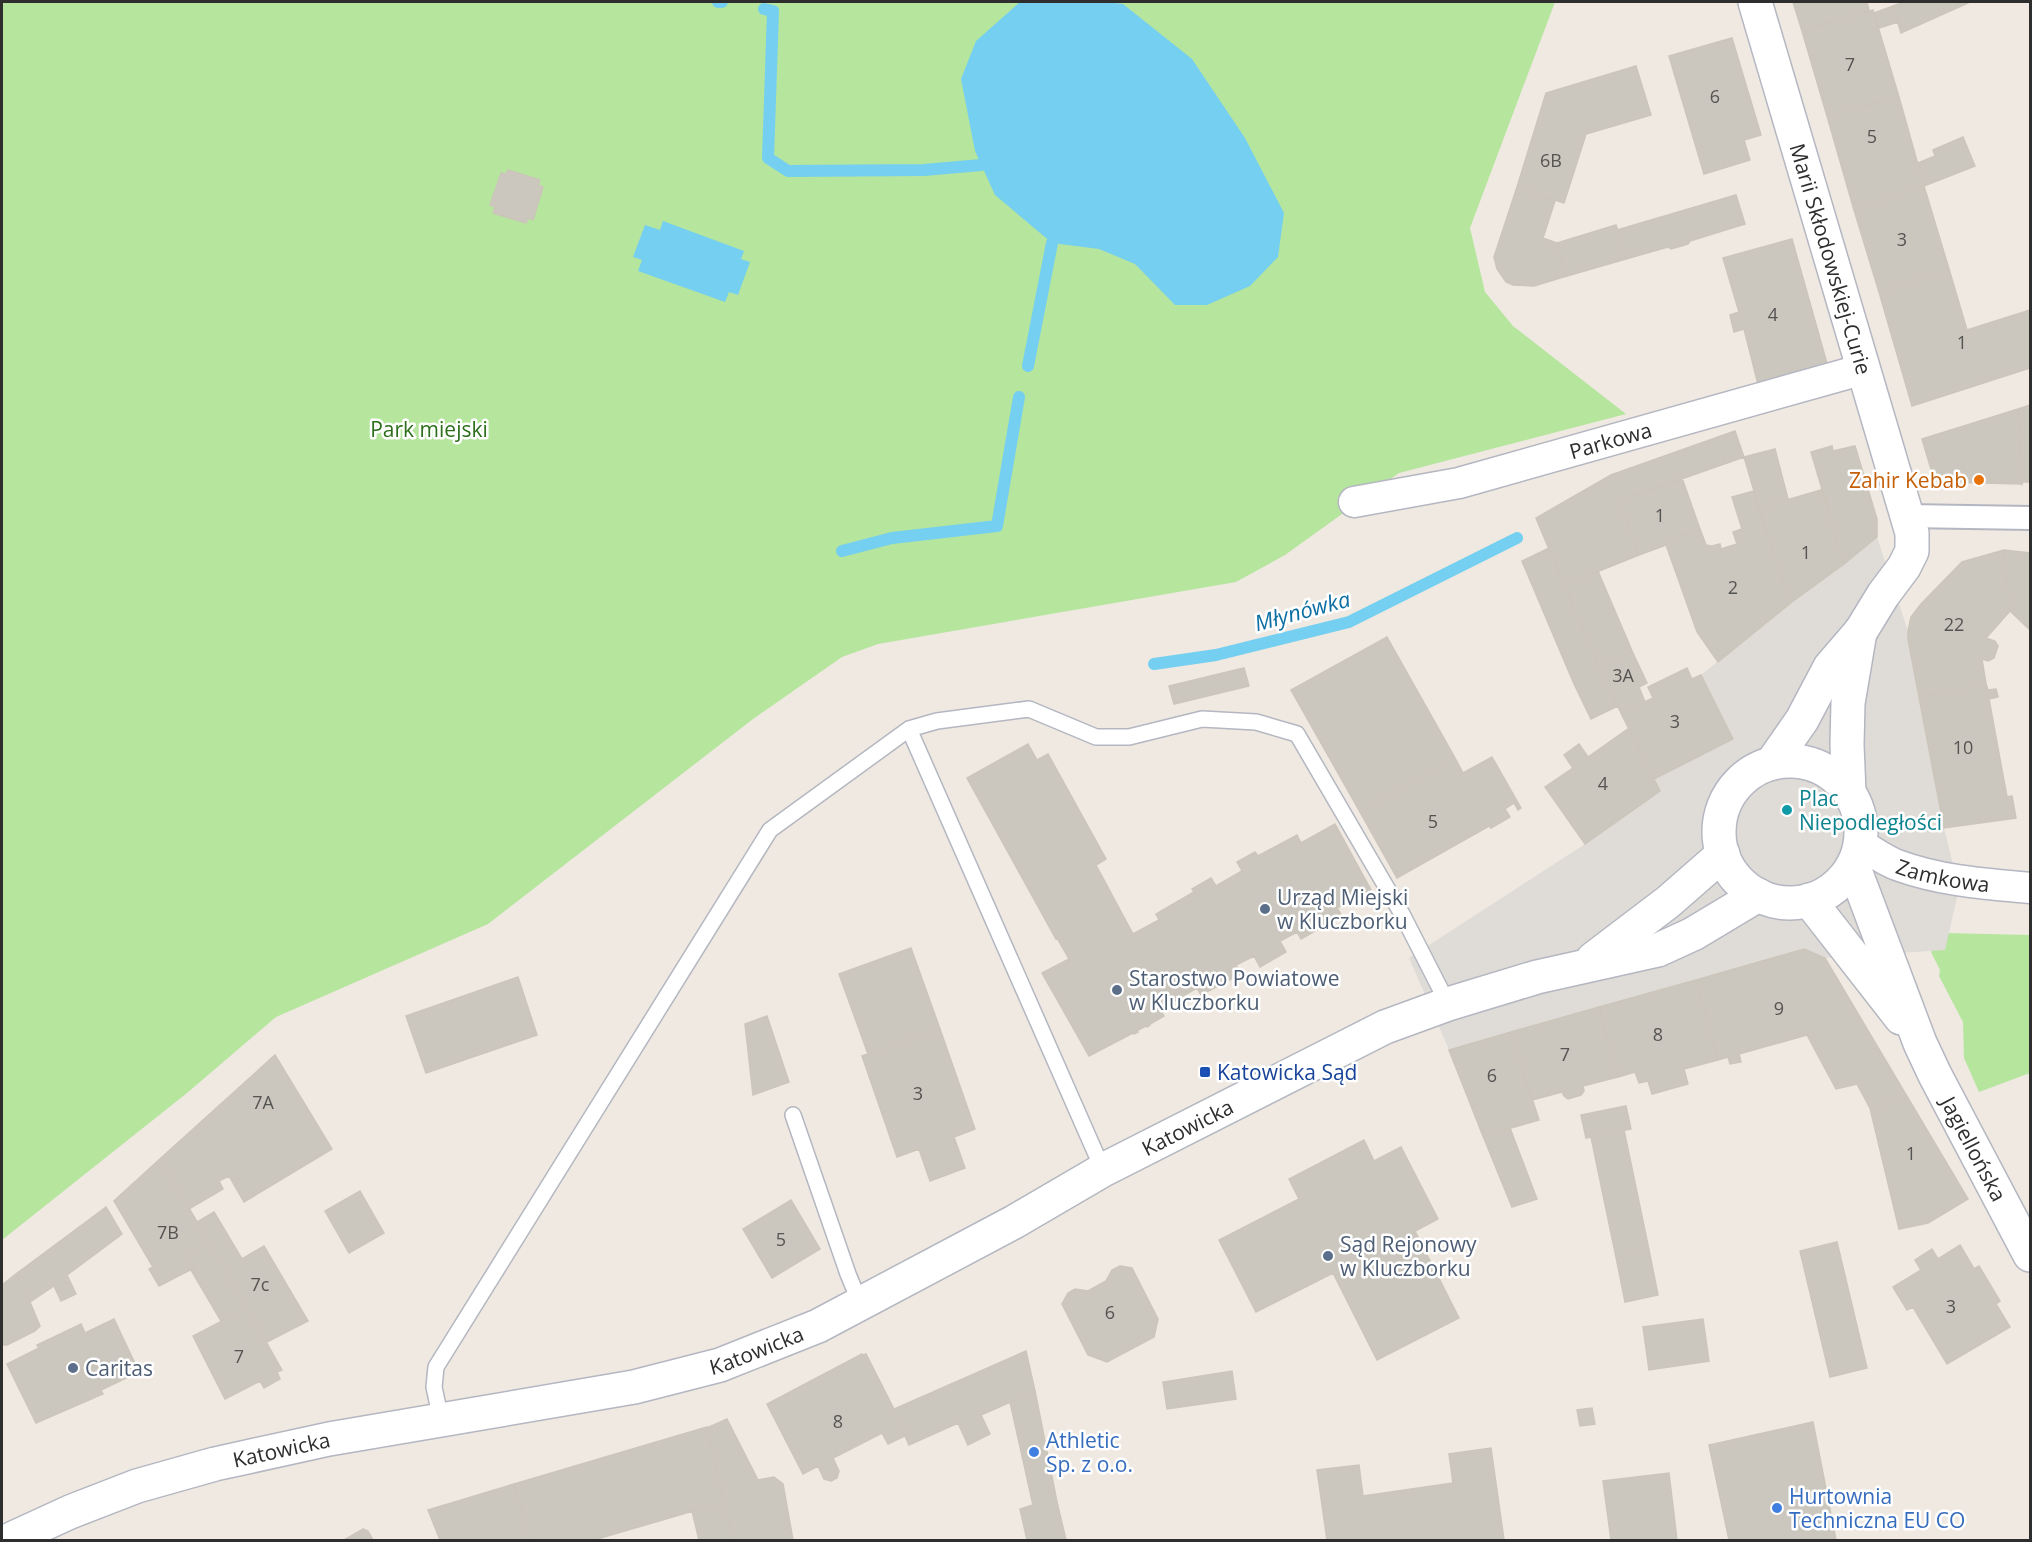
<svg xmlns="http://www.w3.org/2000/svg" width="2032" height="1542" viewBox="0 0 2032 1542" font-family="'Open Sans',sans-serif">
<rect width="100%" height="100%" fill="#efe9e1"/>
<path fill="#b6e59e" d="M 2,2 L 1555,2 L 1470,228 L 1485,292 L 1513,326 L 1626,414 L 1399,473 L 1285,555 L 1236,582 L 878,644 L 842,657 L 753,719 L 488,924 L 276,1017 L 187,1093 L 2,1240 Z
M 1945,933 L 2030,935 L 2030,1073 L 1979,1092 L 1964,1058 L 1963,1022 L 1939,976 L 1940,970 L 1931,952 Z"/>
<path fill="#dfdcd8" d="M 1877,537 L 1908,631 L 1944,828 L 1959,889 L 1945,950 L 1825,958 L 1804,949 L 1449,1050 L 1409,958 L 1585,844 L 1660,791 L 1654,779 L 1733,739 L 1701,675 L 1793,601 Z"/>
<path fill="#75cff0" d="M 1020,2 L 1107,2 L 1123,4 L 1192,59 L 1245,138 L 1284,213 L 1278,257 L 1250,286 L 1207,305 L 1175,305 L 1135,264 L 1099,249 L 1052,243 L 995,195 L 975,151 L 961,79 L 976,41 Z
M 663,221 L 744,251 L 741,259 L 750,262 L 738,295 L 729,292 L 725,302 L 638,271 L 642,260 L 633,257 L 645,225 L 660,230 Z"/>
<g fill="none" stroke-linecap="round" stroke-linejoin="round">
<path stroke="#75cff0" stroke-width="12" d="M 718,2 L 722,2
M 764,9 L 773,11 L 768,158 L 788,171 L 924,170 L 981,165
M 1028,366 L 1052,243
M 842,551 L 892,538 L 997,526 L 1019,397
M 1154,664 L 1216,655 L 1349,622 L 1517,538"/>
</g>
<path fill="#cbc7bf" stroke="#cbc5ba" stroke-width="1.5" d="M 1793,2 L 1867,2 L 1869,10 L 1802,31 Z
M 1904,2 L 1970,2 L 1901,33 L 1893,6 Z
M 1893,6 L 1898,22 L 1879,28 L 1874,13 Z
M 1873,10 L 1899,97 L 1827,116 L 1802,31 Z
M 1732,38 L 1761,135 L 1744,140 L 1750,160 L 1704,174 L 1669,56 Z
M 1636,66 L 1651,115 L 1586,134 L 1564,203 L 1517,187 L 1546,93 Z
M 1899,97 L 1924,186 L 1854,210 L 1827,116 Z
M 1963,137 L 1975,166 L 1924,186 L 1918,163 L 1935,156 L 1933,150 Z
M 508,170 L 540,180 L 538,185 L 543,187 L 533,220 L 528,218 L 526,223 L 493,213 L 495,207 L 490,205 L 501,173 L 506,174 Z
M 1924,186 L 1949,269 L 1879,292 L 1854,210 Z
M 1517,187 L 1555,201 L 1543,238 L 1557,243 L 1567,276 L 1534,286 L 1513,285 L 1506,282 L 1497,269 L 1494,257 Z
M 1736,195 L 1745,224 L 1690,241 L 1688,244 L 1671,249 L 1668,247 L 1626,259 L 1617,230 Z
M 1616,225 L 1626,259 L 1567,276 L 1557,243 Z
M 1792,239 L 1828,367 L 1759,388 L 1744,329 L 1734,332 L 1730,315 L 1739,312 L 1723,258 Z
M 1949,269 L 1967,330 L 2030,310 L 2030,368 L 1912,406 L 1879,292 Z
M 2030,405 L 2030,482 L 2023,482 L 2022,484 L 2018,409 Z
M 2018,409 L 2022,484 L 1942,482 L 1933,476 L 1922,439 Z
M 1735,431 L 1744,457 L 1619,501 L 1639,555 L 1564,585 L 1536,518 L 1611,475 Z
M 1832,446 L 1833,451 L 1855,446 L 1877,519 L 1877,537 L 1844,564 L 1811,452 Z
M 1775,449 L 1788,499 L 1759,508 L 1744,457 Z
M 1682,478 L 1700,529 L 1665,542 L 1666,545 L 1639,555 L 1619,501 Z
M 1821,490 L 1844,564 L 1793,601 L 1779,573 L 1759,508 Z
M 1754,491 L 1779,573 L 1793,601 L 1718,662 L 1697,632 L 1665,542 L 1700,529 L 1706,545 L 1712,546 L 1720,544 L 1721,549 L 1737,544 L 1733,532 L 1742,529 L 1732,497 Z
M 1549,548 L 1599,667 L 1618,706 L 1591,719 L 1574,684 L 1522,561 Z
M 2004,550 L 2010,611 L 1986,638 L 1995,641 L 1998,646 L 1994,658 L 1988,661 L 1982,659 L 1986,684 L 1919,697 L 1908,639 L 1908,631 L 1911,617 L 1921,604 L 1962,562 Z
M 2004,550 L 2030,553 L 2030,630 L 2010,611 Z
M 1598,571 L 1632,651 L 1599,667 L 1564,585 Z
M 1387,637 L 1455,758 L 1360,812 L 1291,690 Z
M 1632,651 L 1647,683 L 1639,687 L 1645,702 L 1621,713 L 1599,667 Z
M 1244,668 L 1249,686 L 1174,704 L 1169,686 Z
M 1687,668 L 1692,679 L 1701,675 L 1733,739 L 1654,779 L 1621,713 L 1653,698 L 1648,687 Z
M 1986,684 L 1988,690 L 1996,689 L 1998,697 L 1989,699 L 2007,797 L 2012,796 L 2016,818 L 1944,828 L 1919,697 Z
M 1629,728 L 1660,791 L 1585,844 L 1545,787 L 1573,768 L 1564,755 L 1579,744 L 1588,757 Z
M 1028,744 L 1037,760 L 1048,754 L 1106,859 L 1096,865 L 1133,934 L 1159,920 L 1156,914 L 1194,892 L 1192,889 L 1211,878 L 1216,886 L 1242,871 L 1237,862 L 1255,852 L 1258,856 L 1297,835 L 1301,843 L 1335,824 L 1371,890 L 1337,908 L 1342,916 L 1301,939 L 1297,932 L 1280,941 L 1286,952 L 1260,967 L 1254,956 L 1236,965 L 1241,974 L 1201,995 L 1197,988 L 1160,1009 L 1164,1016 L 1150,1024 L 1150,1025 L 1147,1027 L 1146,1026 L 1136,1031 L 1138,1032 L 1134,1034 L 1133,1033 L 1089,1056 L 1042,973 L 1069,959 L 1057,938 L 1056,939 L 967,778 Z
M 1492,757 L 1521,808 L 1518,810 L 1514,803 L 1505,809 L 1510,817 L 1491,828 L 1489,826 L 1397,878 L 1360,812 L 1455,758 L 1463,773 Z
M 911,948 L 940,1029 L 868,1054 L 839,974 Z
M 1804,949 L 1825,958 L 1908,1098 L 1870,1108 L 1857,1084 L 1836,1089 L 1807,1035 L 1739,1054 L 1741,1062 L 1730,1064 L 1728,1057 L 1718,1060 L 1696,980 Z
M 518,977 L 537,1035 L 426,1073 L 406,1016 Z
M 1696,980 L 1718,1060 L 1684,1069 L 1688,1084 L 1652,1094 L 1648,1081 L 1639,1083 L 1635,1072 L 1618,1077 L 1599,1007 Z
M 1599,1007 L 1618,1077 L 1583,1086 L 1584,1091 L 1581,1095 L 1568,1099 L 1564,1096 L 1562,1092 L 1532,1100 L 1511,1032 Z
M 767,1016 L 789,1082 L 753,1095 L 745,1024 Z
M 940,1029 L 975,1129 L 954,1137 L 965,1168 L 930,1181 L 919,1149 L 897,1157 L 862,1056 Z
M 1511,1032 L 1539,1120 L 1483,1136 L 1449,1050 Z
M 275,1055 L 332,1149 L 244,1202 L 229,1176 L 219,1181 L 223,1189 L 189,1209 L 160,1159 Z
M 1908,1098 L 1968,1199 L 1928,1223 L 1899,1229 L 1870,1108 Z
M 1626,1106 L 1631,1129 L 1586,1138 L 1581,1115 Z
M 1510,1128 L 1537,1199 L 1512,1207 L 1483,1136 Z
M 1624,1130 L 1649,1250 L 1616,1257 L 1591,1137 Z
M 1364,1140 L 1374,1161 L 1401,1147 L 1438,1219 L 1415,1231 L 1459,1318 L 1377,1360 L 1333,1273 L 1256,1312 L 1219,1240 L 1299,1199 L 1289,1179 Z
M 160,1159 L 209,1242 L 186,1254 L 194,1268 L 159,1286 L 149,1269 L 153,1267 L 114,1201 Z
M 360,1191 L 384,1233 L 349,1253 L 325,1211 Z
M 791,1200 L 820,1249 L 772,1278 L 743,1229 Z
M 106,1207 L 122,1234 L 67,1275 L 76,1294 L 61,1301 L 54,1286 L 30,1302 L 16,1274 Z
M 214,1212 L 242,1259 L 264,1246 L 308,1321 L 267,1342 L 197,1222 Z
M 209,1242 L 247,1308 L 221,1321 L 191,1270 L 194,1268 L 186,1254 Z
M 1837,1242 L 1867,1368 L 1830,1377 L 1800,1251 Z
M 1960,1245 L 1974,1269 L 1979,1266 L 2000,1301 L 1996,1304 L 2010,1327 L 1947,1364 L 1913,1307 L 1907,1310 L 1893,1287 L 1921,1270 L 1915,1260 L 1932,1249 L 1938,1259 Z
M 1649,1250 L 1658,1295 L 1625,1302 L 1616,1257 Z
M 1120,1266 L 1132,1268 L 1158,1319 L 1154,1337 L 1107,1362 L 1088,1355 L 1062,1304 L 1068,1293 L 1075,1289 L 1088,1291 L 1106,1281 L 1112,1270 Z
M 16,1274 L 30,1302 L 40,1326 L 35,1331 L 7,1345 L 2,1345 L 2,1285 Z
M 247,1308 L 282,1370 L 277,1372 L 280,1379 L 264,1388 L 260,1381 L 225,1399 L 193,1336 Z
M 114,1319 L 139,1372 L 101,1390 L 103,1394 L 36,1423 L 7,1364 L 39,1348 L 37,1345 L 81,1324 L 85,1333 Z
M 1703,1319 L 1709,1361 L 1649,1370 L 1643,1327 Z
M 1026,1351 L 1035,1391 L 981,1415 L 990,1434 L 968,1445 L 958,1423 L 909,1445 L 905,1436 L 907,1435 L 894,1409 Z
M 862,1354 L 863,1355 L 866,1354 L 907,1435 L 888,1444 L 882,1433 L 833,1458 L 839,1471 L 837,1478 L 831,1481 L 824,1479 L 818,1466 L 803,1474 L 767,1404 Z
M 1232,1371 L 1236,1399 L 1167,1409 L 1163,1382 Z
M 1035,1391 L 1057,1502 L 1066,1540 L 1027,1540 L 1020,1509 L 1033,1505 L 1010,1402 Z
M 1592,1408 L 1595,1424 L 1580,1426 L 1577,1410 Z
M 727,1419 L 758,1480 L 774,1477 L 783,1484 L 793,1540 L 733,1540 L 707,1428 Z
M 1813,1422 L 1836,1540 L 1729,1540 L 1709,1445 Z
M 707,1427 L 724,1502 L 594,1540 L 530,1540 L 514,1484 Z
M 1491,1448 L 1504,1540 L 1327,1540 L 1317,1470 L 1359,1465 L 1363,1496 L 1453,1483 L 1449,1454 Z
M 1669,1473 L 1677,1540 L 1611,1540 L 1603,1481 Z
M 514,1484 L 530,1540 L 440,1540 L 428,1510 Z
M 724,1502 L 733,1540 L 699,1540 L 692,1511 Z
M 363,1529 L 368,1531 L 373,1540 L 344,1540 Z"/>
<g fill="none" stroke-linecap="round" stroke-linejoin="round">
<g stroke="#b4b7c1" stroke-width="18">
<path id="service" d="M 909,729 L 1103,1170
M 793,1115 L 848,1274 L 860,1303
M 441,1420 L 434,1387 L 436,1367 L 770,830 L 909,729 L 937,721 L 1029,709 L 1096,737 L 1129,737 L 1202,719 L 1256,722 L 1297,734 L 1402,914 L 1448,1004"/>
</g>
<g stroke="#b4b7c1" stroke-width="26">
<path id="pedestrian" d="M 1908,516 L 2030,518"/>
</g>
<g stroke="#b4b7c1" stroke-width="33">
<g id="minor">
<path id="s1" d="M 1354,502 L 1459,483 L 1864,369"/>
<path id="s2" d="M 1860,844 C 1872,851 1884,860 1897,865 C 1940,881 1986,884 2030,888"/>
</g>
</g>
<g stroke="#b4b7c1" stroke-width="36">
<g id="tertiary">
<path id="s3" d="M 1853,865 L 1920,1043 L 1935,1075 L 2030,1255"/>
<path d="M 1809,900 L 1901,1018"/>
</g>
</g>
<g stroke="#b4b7c1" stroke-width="36">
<g id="secondary">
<path id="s4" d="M 1755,2 L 1912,533 L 1912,551 L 1904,567 L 1883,595 L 1861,631 L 1830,667 L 1802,720 L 1772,763"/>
<circle cx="1790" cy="832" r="71"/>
<path d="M 1849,792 L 1847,745 L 1848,703 L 1860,632"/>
<path d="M 1593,959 L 1668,902 L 1723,854"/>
<path id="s5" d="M 9,1540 L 70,1512 L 137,1486 L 215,1464 L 329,1439 L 634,1387 L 720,1365 L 818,1326 L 1014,1222 L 1103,1170 L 1385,1027 L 1448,1004 L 1537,977 L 1658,950 L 1693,934 L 1758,895"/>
</g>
</g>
<use href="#service" stroke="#fff" stroke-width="15"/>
<use href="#pedestrian" stroke="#fff" stroke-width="22"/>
<use href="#minor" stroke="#fff" stroke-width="30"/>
<use href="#tertiary" stroke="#fff" stroke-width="33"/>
<use href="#secondary" stroke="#fff" stroke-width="33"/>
</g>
<circle fill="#e8710a" stroke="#fff" stroke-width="2" cx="1979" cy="480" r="6"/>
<circle fill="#0f9aa8" stroke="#fff" stroke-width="2" cx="1787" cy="810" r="6"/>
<g fill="#5c6f8a" stroke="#fff" stroke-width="2">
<circle cx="1265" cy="909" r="6"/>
<circle cx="1117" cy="990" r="6"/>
<circle cx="1328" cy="1256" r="6"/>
<circle cx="73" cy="1368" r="6"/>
</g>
<rect fill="#1a4fb4" stroke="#fff" stroke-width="2" x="1199" y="1066" width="12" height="12" rx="3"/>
<g fill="#3f7fe0" stroke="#fff" stroke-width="2">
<circle cx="1034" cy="1452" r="6"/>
<circle cx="1777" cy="1508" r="6"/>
</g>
<g text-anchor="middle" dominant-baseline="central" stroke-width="5" stroke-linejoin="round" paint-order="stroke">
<g font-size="18" fill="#555452">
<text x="1850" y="64">7</text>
<text x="1715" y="96">6</text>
<text x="1872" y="136">5</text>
<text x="1551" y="160">6B</text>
<text x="1902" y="239">3</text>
<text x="1773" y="314">4</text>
<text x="1962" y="342">1</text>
<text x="1660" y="515">1</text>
<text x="1806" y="552">1</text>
<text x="1733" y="587">2</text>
<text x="1954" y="624">22</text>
<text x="1623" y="675">3A</text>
<text x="1675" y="721">3</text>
<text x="1963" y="747">10</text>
<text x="1603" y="783">4</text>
<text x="1433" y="821">5</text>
<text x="1779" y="1008">9</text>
<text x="1658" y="1034">8</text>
<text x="1565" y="1054">7</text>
<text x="1492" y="1075">6</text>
<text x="918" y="1093">3</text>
<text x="263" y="1102">7A</text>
<text x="1911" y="1153">1</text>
<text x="168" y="1232">7B</text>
<text x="781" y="1239">5</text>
<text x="260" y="1284">7c</text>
<text x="1951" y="1306">3</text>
<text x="1110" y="1312">6</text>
<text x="239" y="1356">7</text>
<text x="838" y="1421">8</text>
</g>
<g font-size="21" fill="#2e2e2e" stroke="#fff">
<text stroke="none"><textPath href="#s4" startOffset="268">Marii Skłodowskiej-Curie</textPath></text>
<text stroke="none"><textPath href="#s1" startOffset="264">Parkowa</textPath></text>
<text stroke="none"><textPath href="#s2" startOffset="90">Zamkowa</textPath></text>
<text stroke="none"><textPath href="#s5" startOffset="1260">Katowicka</textPath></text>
<text stroke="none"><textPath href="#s3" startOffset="309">Jagiellońska</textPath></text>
<text stroke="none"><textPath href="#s5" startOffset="774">Katowicka</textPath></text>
<text stroke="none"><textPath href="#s5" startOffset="288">Katowicka</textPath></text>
</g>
<g font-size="21" fill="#2c6e1b" stroke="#fff">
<text x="429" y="429">Park miejski</text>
</g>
<g font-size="21" fill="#c56008" stroke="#fff" text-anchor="end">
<text x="1967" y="480">Zahir Kebab</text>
</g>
<g font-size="21" fill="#0d838f" stroke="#fff" text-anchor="start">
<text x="1799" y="798">Plac<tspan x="1799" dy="24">Niepodległości</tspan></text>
</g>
<g font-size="21" fill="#4e5e75" stroke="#fff" text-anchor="start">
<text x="1277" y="897">Urząd Miejski<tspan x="1277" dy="24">w Kluczborku</tspan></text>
<text x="1129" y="978">Starostwo Powiatowe<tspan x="1129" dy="24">w Kluczborku</tspan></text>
<text x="1340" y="1244">Sąd Rejonowy<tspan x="1340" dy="24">w Kluczborku</tspan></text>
<text x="85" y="1368">Caritas</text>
</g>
<g font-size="21" fill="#164399" stroke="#fff" text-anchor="start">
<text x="1217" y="1072">Katowicka Sąd</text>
</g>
<g font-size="21" fill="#366cbe" stroke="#fff" text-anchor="start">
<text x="1046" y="1440">Athletic<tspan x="1046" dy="24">Sp. z o.o.</tspan></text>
<text x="1789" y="1496">Hurtownia<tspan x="1789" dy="24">Techniczna EU CO</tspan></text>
</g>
<g font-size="22" font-style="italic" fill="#0d6fa3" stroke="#fff">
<text transform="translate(1302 610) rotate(-15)">Młynówka</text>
</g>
</g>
<rect width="2032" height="1542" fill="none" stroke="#2e2e2e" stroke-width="6"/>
</svg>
